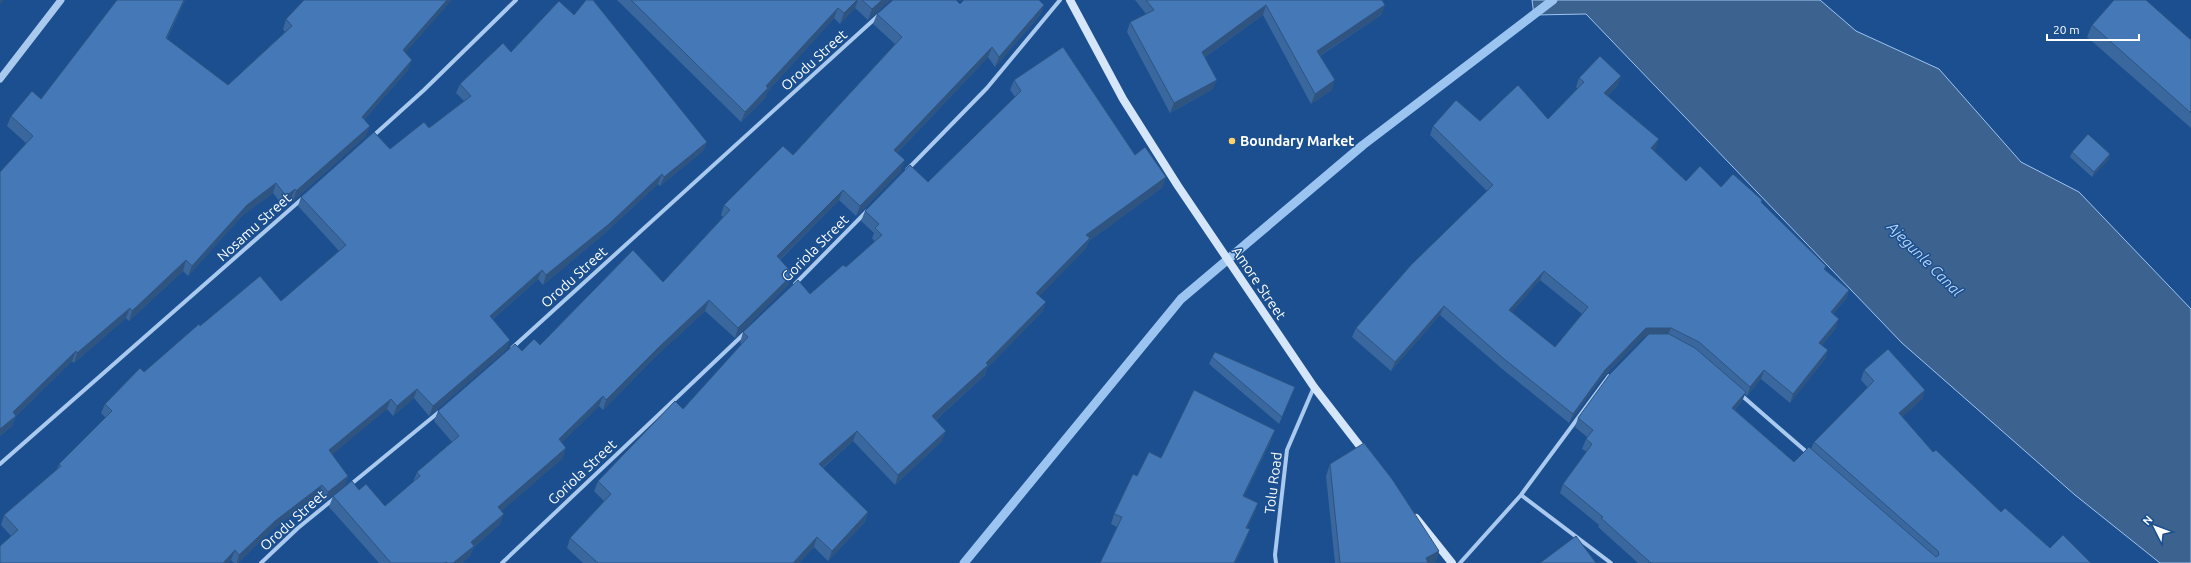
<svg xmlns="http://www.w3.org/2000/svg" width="2191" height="563" viewBox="0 0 2191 563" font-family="Ubuntu,sans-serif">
<rect width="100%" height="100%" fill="#1b4f8f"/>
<path fill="#3c6290" stroke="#9cc4f0" d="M 1532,0 L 1820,0 L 1856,31 L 1939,69 L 2021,162 L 2079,192 L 2191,309 L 2191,563 L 2160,563 L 2075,495 L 1902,343 L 1586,14 L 1534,15 Z"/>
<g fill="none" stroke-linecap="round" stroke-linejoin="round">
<path stroke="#9cc4f0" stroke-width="9" d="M 964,563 L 1181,299 L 1363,145 L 1553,0"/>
<path stroke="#a9c9ee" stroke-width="4" d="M 373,136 L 424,90 L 516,0
M 907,170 L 987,88 L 1060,0
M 795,284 L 867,211
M 512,348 L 879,15
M 1740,394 L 1809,454
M 0,464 L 303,198
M 350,485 L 439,412
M 1521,495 L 1611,563
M 261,563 L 298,528 L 336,497
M 502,563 L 746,332
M 1276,563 L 1275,555 L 1287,450 L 1314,387
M 1460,563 L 1521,495 L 1609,376"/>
<path stroke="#a9c9ee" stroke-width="7" d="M 0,79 L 61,0"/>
<path stroke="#d6e6fa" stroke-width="8" d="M 1070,0 L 1123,99 L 1178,186 L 1314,387 L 1366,454
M 1416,518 L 1452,563"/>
</g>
<path fill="#3a679d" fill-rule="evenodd" d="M 117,0 L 185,0 L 167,39 L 228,85 L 285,32 L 283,29 L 286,19 L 406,53 L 408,70 L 364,120 L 366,136 L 293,201 L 291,199 L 283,206 L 273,193 L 243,215 L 188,276 L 183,271 L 129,321 L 126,318 L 74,363 L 72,361 L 16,416 L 12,426 L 0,436 L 0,172 L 26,143 L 7,126 L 11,116 L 41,99 Z
M 617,0 L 890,0 L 868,20 L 855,8 L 840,24 L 834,18 L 768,91 L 765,98 L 741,122 Z
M 1135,0 L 1382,0 L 1385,5 L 1381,15 L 1320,56 L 1332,90 L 1311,104 L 1263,15 L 1205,57 L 1213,89 L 1170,113 L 1127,32 L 1130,22 L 1146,14 Z
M 960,4 L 1044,5 L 1040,15 L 995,67 L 988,57 L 897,153 L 901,171 L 856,216 L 839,200 L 780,260 L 789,284 L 735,338 L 705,311 L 654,358 L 603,410 L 599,406 L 562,442 L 563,458 L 501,511 L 500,524 L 473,548 L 470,556 L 462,563 L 379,563 L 329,507 L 333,496 L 359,490 L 385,506 L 413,482 L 417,472 L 452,442 L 434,421 L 438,411 L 522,351 L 540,345 L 663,282 L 723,217 L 721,215 L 724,205 L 793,155 L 895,44 L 873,24 L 877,14 Z
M 2092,25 L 2191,40 L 2191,128 L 2087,37 Z
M 511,52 L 707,142 L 703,151 L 660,186 L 658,184 L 605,233 L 543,285 L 538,279 L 493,319 L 507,349 L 429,416 L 414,398 L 393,416 L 387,409 L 332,454 L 348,476 L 345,485 L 325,501 L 319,494 L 272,530 L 238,563 L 234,563 L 231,560 L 11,536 L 1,525 L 4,515 L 57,469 L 59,464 L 106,418 L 101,413 L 105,404 L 200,326 L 281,301 L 339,251 L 298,206 L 301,197 L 429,128 L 464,101 L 456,93 L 460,84 Z
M 1579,78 L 1618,85 L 1607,96 L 1656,148 L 1653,151 L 1686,181 L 1721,187 L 1762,200 L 1761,203 L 1826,266 L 1825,270 L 1849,290 L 1846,299 L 1833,314 L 1836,328 L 1822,345 L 1828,350 L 1825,359 L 1790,403 L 1761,379 L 1747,396 L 1745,394 L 1742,401 L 1735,410 L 1794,462 L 1811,449 L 1814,442 L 1868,388 L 1861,380 L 1864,370 L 1925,390 L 1922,399 L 1902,417 L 1933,452 L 2001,512 L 2050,548 L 2091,563 L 1638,563 L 1598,527 L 1599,525 L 1560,493 L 1563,484 L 1587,452 L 1582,449 L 1586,439 L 1587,437 L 1575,427 L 1578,418 L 1646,337 L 1643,337 L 1601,379 L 1569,423 L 1501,368 L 1440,315 L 1391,371 L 1352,337 L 1356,328 L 1487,191 L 1430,135 L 1433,126 L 1480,121 L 1548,119 L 1578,89 L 1576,87 ZM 1540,280 L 1582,314 L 1555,347 L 1512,312 Z
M 1014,80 L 1135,155 L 1163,187 L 1089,241 L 1086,248 L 1039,296 L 1046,302 L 1042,312 L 987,368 L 985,375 L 936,420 L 942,441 L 895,485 L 853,441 L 823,468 L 868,512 L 865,522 L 828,561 L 814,547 L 799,563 L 583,563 L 567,548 L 570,538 L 604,501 L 594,491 L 598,481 L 683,409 L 742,344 L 740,343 L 743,332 L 810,294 L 846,267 L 875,242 L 872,238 L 874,233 L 861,221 L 865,211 L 928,182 L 1015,97 L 1010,90 Z
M 2072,152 L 2110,154 L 2109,159 L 2092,177 L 2070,157 Z
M 1212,357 L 1295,387 L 1279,424 L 1209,364 Z
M 1271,441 L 1244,496 L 1258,503 L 1254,514 L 1247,528 L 1246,540 L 1235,563 L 1117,527 L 1111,524 L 1114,514 L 1137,476 L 1161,458 Z
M 1330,464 L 1439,551 L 1435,563 L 1335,563 L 1326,476 Z"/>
<path fill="#305480" d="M 0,0 L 4,0 L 0,5 Z
M 184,0 L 185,0 L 162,48 L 166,38 Z
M 447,0 L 452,0 L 399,60 L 403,50 Z
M 857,0 L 858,0 L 855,8 L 840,24 L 844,13 Z
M 882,0 L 890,0 L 868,20 L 872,9 Z
M 1044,5 L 1040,15 L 995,67 L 999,57 Z
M 1266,5 L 1263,15 L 1199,61 L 1202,52 Z
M 1385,5 L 1381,15 L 1313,60 L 1317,51 Z
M 838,8 L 834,18 L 768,91 L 765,98 L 741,122 L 745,112 L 766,86 Z
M 992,47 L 988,57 L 890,160 L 894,150 Z
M 412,60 L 408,70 L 358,127 L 362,117 Z
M 1621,76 L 1618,85 L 1601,102 L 1604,93 Z
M 1217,80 L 1213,89 L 1170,113 L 1174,103 Z
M 1335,80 L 1332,90 L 1311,104 L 1315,94 Z
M 370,126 L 366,136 L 293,201 L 296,191 Z
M 1659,139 L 1656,148 L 1647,157 L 1651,148 Z
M 707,142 L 703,151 L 660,186 L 664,177 Z
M 2110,154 L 2109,159 L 2092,177 L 2094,172 Z
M 905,160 L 901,171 L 856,216 L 860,206 Z
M 662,174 L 658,184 L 605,233 L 543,285 L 546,275 Z
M 1166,177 L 1163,187 L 1089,241 L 1086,248 L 1033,303 L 1036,293 L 1086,235 Z
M 276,183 L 273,193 L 243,215 L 188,276 L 192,266 L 247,205 Z
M 295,189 L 291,199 L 283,206 L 286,196 Z
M 843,190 L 839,200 L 773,266 L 777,256 Z
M 186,260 L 183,271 L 129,321 L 132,311 Z
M 542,270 L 538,279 L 486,325 L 490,316 Z
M 1544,271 L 1540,280 L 1506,319 L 1509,310 Z
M 793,274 L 789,284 L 735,338 L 738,328 Z
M 1849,290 L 1846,299 L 1827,321 L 1831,312 Z
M 709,300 L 705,311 L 654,358 L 603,410 L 606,400 L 658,348 Z
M 1046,302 L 1042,312 L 987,368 L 985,375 L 929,426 L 932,416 L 986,363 Z
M 1444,306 L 1440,315 L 1391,371 L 1395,362 Z
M 130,308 L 126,318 L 74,363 L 77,353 Z
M 1839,319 L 1836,328 L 1816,352 L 1819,343 Z
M 1646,328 L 1671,328 L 1667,337 L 1643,337 L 1601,379 L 1569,423 L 1573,414 L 1605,370 Z
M 510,340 L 507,349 L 429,416 L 433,406 Z
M 1828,350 L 1825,359 L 1790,403 L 1793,394 Z
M 76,351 L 72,361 L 14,418 L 16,416 L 12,426 L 0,436 L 0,429 L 13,412 Z
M 1764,370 L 1761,379 L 1747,396 L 1750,387 Z
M 417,389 L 414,398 L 393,416 L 397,406 Z
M 1925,390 L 1922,399 L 1896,423 L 1899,413 Z
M 1746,392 L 1742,401 L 1729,417 L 1732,408 Z
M 603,396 L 599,406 L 555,449 L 559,439 Z
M 391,399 L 387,409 L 326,460 L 329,450 Z
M 1275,430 L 1271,441 L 1239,506 L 1243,496 Z
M 857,431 L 853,441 L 815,474 L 819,464 Z
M 946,431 L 942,441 L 895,485 L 898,475 Z
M 566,448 L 563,458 L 494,518 L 498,507 Z
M 348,476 L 345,485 L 325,501 L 328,492 Z
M 322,485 L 319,494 L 272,530 L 238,563 L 237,563 L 239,555 L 275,521 Z
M 1258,503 L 1254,514 L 1242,538 L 1246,528 Z
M 868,512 L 865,522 L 828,561 L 832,551 Z
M 504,514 L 500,524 L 473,548 L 470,556 L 462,563 L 453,563 L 471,542 Z
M 1250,529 L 1246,540 L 1235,563 L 1234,563 Z
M 817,537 L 814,547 L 799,563 L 793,563 Z
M 235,550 L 231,560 L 228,563 L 223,563 Z
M 1439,551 L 1435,563 L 1424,563 L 1426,558 Z"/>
<path fill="#4478b7" stroke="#305480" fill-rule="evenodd" d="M 117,0 L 184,0 L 166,38 L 228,85 L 292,26 L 286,19 L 304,0 L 447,0 L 403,50 L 412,60 L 362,117 L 370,126 L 296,191 L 295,189 L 286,196 L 276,183 L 247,205 L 192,266 L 186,260 L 132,311 L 130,308 L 77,353 L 76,351 L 13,412 L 16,416 L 0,429 L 0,172 L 33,136 L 11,116 L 32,91 L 41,99 Z
M 586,0 L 593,0 L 707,142 L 664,177 L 662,174 L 609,224 L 546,275 L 542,270 L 490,316 L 510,340 L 433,406 L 417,389 L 397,406 L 391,399 L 329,450 L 348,476 L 328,492 L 322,485 L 275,521 L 239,555 L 235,550 L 223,563 L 0,563 L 0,546 L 18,530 L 4,515 L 61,466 L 59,464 L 112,411 L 105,404 L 140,368 L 144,372 L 199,324 L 200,326 L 260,276 L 281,301 L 346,245 L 301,197 L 374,132 L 390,149 L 424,122 L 429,128 L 471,96 L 460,84 L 503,43 L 511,52 L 559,1 L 574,15 Z
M 631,0 L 857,0 L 844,13 L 838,8 L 766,86 L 768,88 L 745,112 Z
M 862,0 L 882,0 L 872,9 Z
M 893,0 L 956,0 L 960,4 L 964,0 L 1039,0 L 1044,5 L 999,57 L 992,47 L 894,150 L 905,160 L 860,206 L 843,190 L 777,256 L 793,274 L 738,328 L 709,300 L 658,348 L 606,400 L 603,396 L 559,439 L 566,448 L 498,507 L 504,514 L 471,542 L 474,546 L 453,563 L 447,563 L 446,562 L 444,563 L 391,563 L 333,496 L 352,481 L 359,490 L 366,484 L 385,506 L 420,476 L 417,472 L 459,436 L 438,411 L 515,344 L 522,351 L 534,339 L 540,345 L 633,250 L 663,282 L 730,210 L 724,205 L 783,146 L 793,155 L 902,37 L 877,14 Z
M 1146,0 L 1382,0 L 1385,5 L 1317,51 L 1335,80 L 1315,94 L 1266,5 L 1202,52 L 1217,80 L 1174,103 L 1130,22 L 1154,10 Z
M 2114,0 L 2146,0 L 2191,40 L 2191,113 L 2092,25 Z
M 1063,47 L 1135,155 L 1145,147 L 1166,177 L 1086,235 L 1090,238 L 1036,293 L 1046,302 L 986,363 L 988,365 L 932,416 L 946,431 L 898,475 L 857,431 L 819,464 L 868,512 L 832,551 L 817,537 L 793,563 L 598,563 L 570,538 L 611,494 L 598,481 L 675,401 L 683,409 L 748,337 L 743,332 L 798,280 L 810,294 L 843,265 L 846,267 L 882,235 L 875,228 L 879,224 L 865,211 L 910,165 L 928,182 L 1021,91 L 1014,80 Z
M 1600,56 L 1621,76 L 1604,93 L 1659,139 L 1651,148 L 1686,181 L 1700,166 L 1721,187 L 1733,174 L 1762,200 L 1761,202 L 1826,266 L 1824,269 L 1849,290 L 1831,312 L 1839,319 L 1819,343 L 1828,350 L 1793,394 L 1764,370 L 1750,387 L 1699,342 L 1671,328 L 1646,328 L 1605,370 L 1573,414 L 1504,359 L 1444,306 L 1395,362 L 1356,328 L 1411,265 L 1493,185 L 1433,126 L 1456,100 L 1480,121 L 1518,85 L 1548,119 L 1584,82 L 1579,78 ZM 1544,271 L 1588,307 L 1555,347 L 1509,310 Z
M 2088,134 L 2110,154 L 2094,172 L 2072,152 Z
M 1649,334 L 1669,334 L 1695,348 L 1746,392 L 1732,408 L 1794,462 L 1809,447 L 1936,557 L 1939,555 L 1938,551 L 1814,442 L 1874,381 L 1864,370 L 1888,349 L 1925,390 L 1899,413 L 1933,452 L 1936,450 L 2001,512 L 2005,508 L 2050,548 L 2063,535 L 2091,563 L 1651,563 L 1601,518 L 1603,517 L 1563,484 L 1592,444 L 1586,439 L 1593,430 L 1578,418 L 1610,374 Z
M 1215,352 L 1295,387 L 1282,417 L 1212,357 Z
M 1194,390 L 1275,430 L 1243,496 L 1258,503 L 1246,528 L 1250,529 L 1234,563 L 1235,563 L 1100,563 L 1122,517 L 1114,514 L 1133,474 L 1137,476 L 1149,452 L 1161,458 Z
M 1364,443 L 1392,479 L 1439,551 L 1426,558 L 1428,563 L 1340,563 L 1330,464 Z
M 1576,536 L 1596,563 L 1540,563 Z"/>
<circle fill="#ffd166" stroke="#1b4f8f" stroke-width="1.5" cx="1232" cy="141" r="4"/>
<g text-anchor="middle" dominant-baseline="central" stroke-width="3" stroke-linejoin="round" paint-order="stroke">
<g font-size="14" fill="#fff" stroke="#1b4f8f">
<text transform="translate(814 60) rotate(-42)">Orodu Street</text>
<text transform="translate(254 227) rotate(-42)">Nosamu Street</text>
<text transform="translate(815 248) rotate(-45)">Goriola Street</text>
<text transform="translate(574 277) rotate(-42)">Orodu Street</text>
<text transform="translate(1259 283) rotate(56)">Amore Street</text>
<text transform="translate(582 472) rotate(-43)">Goriola Street</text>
<text transform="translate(1273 483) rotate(-83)">Tolu Road</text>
<text transform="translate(293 520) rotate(-42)">Orodu Street</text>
</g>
<g font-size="14" font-weight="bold" fill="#fff" stroke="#1b4f8f" text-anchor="start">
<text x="1240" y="141">Boundary Market</text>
</g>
<g font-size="15" font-style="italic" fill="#b5d3f5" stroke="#1b4f8f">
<text transform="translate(1925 259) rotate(45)">Ajegunle Canal</text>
</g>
</g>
<g transform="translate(2155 527) rotate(312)" stroke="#1b4f8f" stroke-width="3" paint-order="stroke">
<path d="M0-3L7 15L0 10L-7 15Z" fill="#ffffff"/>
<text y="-6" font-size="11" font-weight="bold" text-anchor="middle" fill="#ffffff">N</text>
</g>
<path d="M2047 34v6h92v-6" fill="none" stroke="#ffffff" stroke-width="2"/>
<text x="2053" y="34" font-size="12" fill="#ffffff" stroke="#1b4f8f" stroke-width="3" paint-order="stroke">20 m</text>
</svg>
